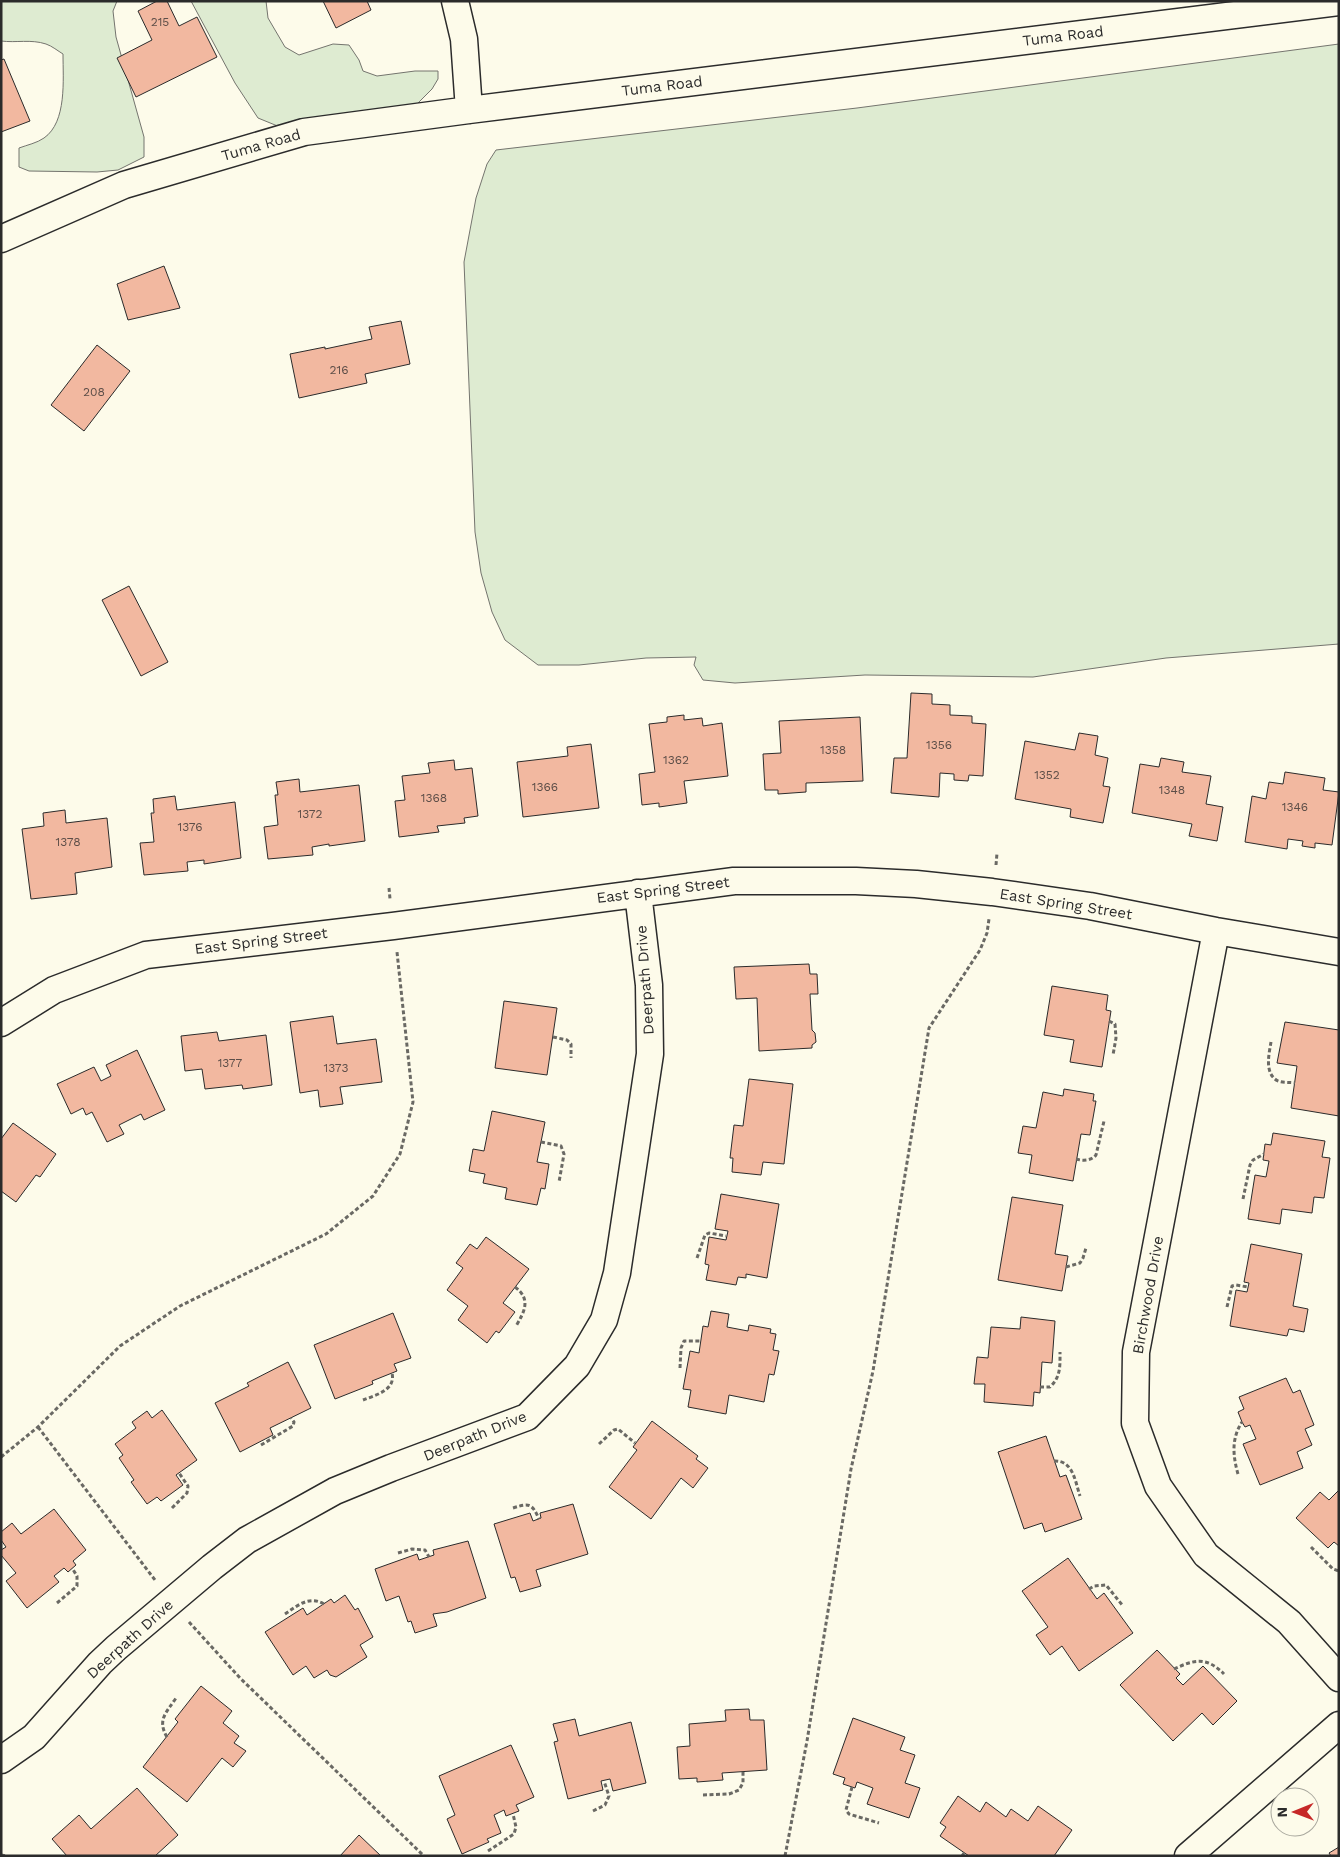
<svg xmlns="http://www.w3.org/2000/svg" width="1340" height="1857" viewBox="0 0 1340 1857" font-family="'Work Sans',sans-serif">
<rect width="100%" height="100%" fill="#fdfbea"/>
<path fill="#deebd1" stroke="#74746e" d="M 1,1 L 117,1 L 113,11 L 116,37 L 144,137 L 144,157 L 118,170 L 97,172 L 29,171 L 19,167 L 19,148 C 27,145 37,143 44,138 C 67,122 63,80 63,54 C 58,51 52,46 46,44 C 31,39 16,43 1,41 Z
M 191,1 L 266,1 L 268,18 L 285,47 L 299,55 L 333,44 L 349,45 L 359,60 L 363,71 L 377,76 L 415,71 L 438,71 L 438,79 L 432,89 L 417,104 L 381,115 L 280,127 L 258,118 L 235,83 Z
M 1339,44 L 1339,644 L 1166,658 L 1033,677 L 865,675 L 735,683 L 703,680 L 694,665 L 696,657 L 646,658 L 579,665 L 538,665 L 505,640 L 492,612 L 481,573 L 475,532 L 464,262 L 476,198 L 487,164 L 496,150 L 857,108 Z"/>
<path fill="#f2b8a0" stroke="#2b2b2b" d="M 157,1 L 167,1 L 179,26 L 197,17 L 217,57 L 136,97 L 117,58 L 152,40 L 138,11 Z
M 323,1 L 367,1 L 371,10 L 336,28 Z
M 4,59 L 30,121 L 1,132 L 1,60 Z
M 164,266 L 180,308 L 128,320 L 117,284 Z
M 401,321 L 410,364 L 365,374 L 367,383 L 299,398 L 290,354 L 325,347 L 325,349 L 372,339 L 369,327 Z
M 97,345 L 130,371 L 84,431 L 51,405 Z
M 129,586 L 168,662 L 141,676 L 102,600 Z
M 911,693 L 932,694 L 932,704 L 950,705 L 950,715 L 972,716 L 972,723 L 986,724 L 983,776 L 969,775 L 968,781 L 954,780 L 954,774 L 940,773 L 939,797 L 891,793 L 894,758 L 907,758 Z
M 684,715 L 684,720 L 702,718 L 703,726 L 722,723 L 728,776 L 684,781 L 687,803 L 659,807 L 659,803 L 642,805 L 639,774 L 655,772 L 649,724 L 667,722 L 667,717 Z
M 860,717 L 863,781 L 806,783 L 806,792 L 778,794 L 778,790 L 765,790 L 763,754 L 781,753 L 779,721 Z
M 1079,733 L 1098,736 L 1095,755 L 1108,758 L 1103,786 L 1110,787 L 1103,823 L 1070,817 L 1071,809 L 1015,799 L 1025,741 L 1075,750 Z
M 591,744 L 599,808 L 523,817 L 517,762 L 568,756 L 567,747 Z
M 1161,758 L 1184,762 L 1182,772 L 1211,776 L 1206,804 L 1223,807 L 1217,841 L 1189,836 L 1192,824 L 1132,813 L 1140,764 L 1159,767 Z
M 454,760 L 455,770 L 472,768 L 478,816 L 464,818 L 465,823 L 437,826 L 439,832 L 399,837 L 395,801 L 405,800 L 402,776 L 430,773 L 428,763 Z
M 1285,772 L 1325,778 L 1323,790 L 1339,792 L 1332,845 L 1315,843 L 1315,848 L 1302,846 L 1303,841 L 1288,839 L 1287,849 L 1245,842 L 1252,796 L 1266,799 L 1269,782 L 1283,784 Z
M 299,779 L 300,792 L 359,785 L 365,841 L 329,846 L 329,844 L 312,847 L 313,855 L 268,859 L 264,827 L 278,825 L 275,795 L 278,795 L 276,782 Z
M 175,796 L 177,810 L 235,802 L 241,858 L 204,864 L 204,860 L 187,862 L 188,871 L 144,875 L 140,843 L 154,842 L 151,813 L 154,813 L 153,799 Z
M 65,810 L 66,823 L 107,818 L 112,867 L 75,873 L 77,894 L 31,899 L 22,829 L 44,826 L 43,813 Z
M 809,964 L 810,974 L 817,974 L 818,994 L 810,994 L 812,1030 L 815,1033 L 816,1042 L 812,1045 L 812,1048 L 759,1051 L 757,998 L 736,999 L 734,967 Z
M 1052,986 L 1108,995 L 1106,1010 L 1111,1011 L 1102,1067 L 1070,1062 L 1074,1040 L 1044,1035 Z
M 504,1001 L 557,1008 L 547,1075 L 495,1068 Z
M 333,1016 L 337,1044 L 376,1039 L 382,1082 L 340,1087 L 343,1104 L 320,1107 L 318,1090 L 300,1093 L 290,1022 Z
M 1285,1022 L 1339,1030 L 1339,1116 L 1291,1108 L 1297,1066 L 1277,1063 Z
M 217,1032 L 219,1041 L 266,1035 L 272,1085 L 243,1089 L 242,1085 L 205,1089 L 202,1069 L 185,1071 L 181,1036 Z
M 137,1050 L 165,1110 L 144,1120 L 141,1114 L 119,1125 L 124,1134 L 107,1142 L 92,1112 L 86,1115 L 83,1108 L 71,1114 L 57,1084 L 94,1067 L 101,1081 L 111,1076 L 106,1065 Z
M 749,1079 L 793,1084 L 784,1164 L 763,1162 L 761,1175 L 732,1172 L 733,1158 L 730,1158 L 734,1125 L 743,1126 Z
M 1064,1089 L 1094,1094 L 1093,1101 L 1096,1101 L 1090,1135 L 1081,1134 L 1073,1181 L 1029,1173 L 1032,1155 L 1018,1153 L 1023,1126 L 1036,1128 L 1043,1092 L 1063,1096 Z
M 492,1111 L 545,1122 L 537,1162 L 549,1164 L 545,1189 L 541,1188 L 537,1205 L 505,1199 L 507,1188 L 483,1183 L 485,1174 L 469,1171 L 473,1149 L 484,1151 Z
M 13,1123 L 56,1154 L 40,1177 L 36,1175 L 16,1202 L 1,1191 L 1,1139 Z
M 1273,1133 L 1325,1141 L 1322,1157 L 1330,1158 L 1324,1198 L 1314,1197 L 1312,1213 L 1282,1209 L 1280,1224 L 1248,1219 L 1255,1175 L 1266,1177 L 1269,1161 L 1263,1160 L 1265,1144 L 1271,1145 Z
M 721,1194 L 779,1204 L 767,1278 L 746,1274 L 746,1278 L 738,1277 L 736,1285 L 706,1280 L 709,1265 L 705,1264 L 709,1237 L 726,1240 L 728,1231 L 715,1229 Z
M 1012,1197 L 1063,1205 L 1055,1254 L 1068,1256 L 1062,1291 L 998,1280 Z
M 486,1237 L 529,1269 L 503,1303 L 515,1312 L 499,1333 L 496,1331 L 487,1343 L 458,1320 L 468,1306 L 447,1290 L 463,1268 L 456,1263 L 470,1244 L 477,1249 Z
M 1251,1244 L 1302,1254 L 1293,1306 L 1308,1309 L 1304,1332 L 1289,1329 L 1287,1336 L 1230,1326 L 1236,1290 L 1247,1292 L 1249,1283 L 1244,1282 Z
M 711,1311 L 729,1314 L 727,1327 L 748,1331 L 749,1325 L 771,1329 L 770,1333 L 776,1334 L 773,1350 L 779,1351 L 774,1375 L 769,1374 L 764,1402 L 729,1395 L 726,1414 L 688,1407 L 691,1390 L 683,1389 L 690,1351 L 699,1353 L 703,1326 L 708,1327 Z
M 393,1313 L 411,1358 L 394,1364 L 397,1371 L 372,1381 L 373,1384 L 335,1399 L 314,1345 Z
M 1021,1317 L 1055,1321 L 1052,1363 L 1042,1362 L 1040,1393 L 1034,1392 L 1033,1406 L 984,1402 L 985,1384 L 974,1384 L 977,1357 L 988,1358 L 991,1327 L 1020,1329 Z
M 288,1362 L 311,1408 L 270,1428 L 273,1435 L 240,1452 L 215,1403 L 249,1386 L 247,1383 Z
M 1286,1378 L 1293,1393 L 1300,1390 L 1314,1425 L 1305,1429 L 1312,1445 L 1297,1452 L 1303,1468 L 1260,1485 L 1243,1444 L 1256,1439 L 1250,1425 L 1245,1427 L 1242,1422 L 1238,1412 L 1244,1409 L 1239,1397 Z
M 162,1410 L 197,1460 L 176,1475 L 183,1485 L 161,1501 L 157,1497 L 147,1504 L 131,1482 L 134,1480 L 119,1458 L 123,1455 L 115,1444 L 136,1428 L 132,1422 L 147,1411 L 152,1418 Z
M 652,1421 L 698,1456 L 696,1459 L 708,1468 L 693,1488 L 681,1478 L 651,1519 L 609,1487 L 637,1450 L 633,1447 Z
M 1046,1436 L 1060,1477 L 1066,1475 L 1082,1519 L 1045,1532 L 1042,1523 L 1024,1529 L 998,1452 Z
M 1339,1490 L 1339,1546 L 1334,1542 L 1328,1548 L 1296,1518 L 1320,1492 L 1329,1500 Z
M 573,1504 L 588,1554 L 536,1570 L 541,1586 L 520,1592 L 515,1577 L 511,1578 L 494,1524 L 530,1513 L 533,1521 L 541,1518 L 540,1513 Z
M 54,1509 L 86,1550 L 73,1561 L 76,1565 L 68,1572 L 64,1568 L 54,1576 L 59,1582 L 27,1608 L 6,1581 L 16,1573 L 1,1555 L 1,1550 L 6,1547 L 1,1540 L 1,1532 L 12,1523 L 21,1534 Z
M 468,1541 L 486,1598 L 447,1612 L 433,1614 L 437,1626 L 415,1633 L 411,1621 L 408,1622 L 399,1596 L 386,1601 L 375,1569 L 417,1554 L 419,1560 L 434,1555 L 433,1550 Z
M 1068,1558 L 1097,1599 L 1104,1593 L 1133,1633 L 1079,1671 L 1062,1646 L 1050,1655 L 1036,1635 L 1048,1627 L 1022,1591 Z
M 345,1595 L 355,1610 L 358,1608 L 373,1637 L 360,1645 L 367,1657 L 336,1677 L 330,1675 L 327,1670 L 314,1678 L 306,1666 L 293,1675 L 265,1632 L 303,1608 L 307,1615 L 331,1599 L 334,1603 Z
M 1157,1650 L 1180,1674 L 1176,1678 L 1183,1685 L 1203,1666 L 1237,1701 L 1213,1725 L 1202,1713 L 1173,1741 L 1120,1685 Z
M 201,1686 L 232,1711 L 223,1723 L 239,1736 L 234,1743 L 246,1751 L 233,1767 L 222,1758 L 187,1802 L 143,1767 L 178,1722 L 175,1719 Z
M 749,1709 L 750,1720 L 764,1720 L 767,1770 L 722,1773 L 723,1780 L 697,1782 L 697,1778 L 679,1779 L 677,1747 L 690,1746 L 689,1724 L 726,1721 L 725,1710 Z
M 853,1718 L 905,1737 L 900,1750 L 915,1755 L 905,1783 L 920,1788 L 909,1818 L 867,1804 L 873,1788 L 857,1782 L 855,1788 L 843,1784 L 845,1778 L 833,1774 Z
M 575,1719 L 579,1736 L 631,1722 L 646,1783 L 613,1791 L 610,1779 L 601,1781 L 603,1790 L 568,1799 L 554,1742 L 558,1741 L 553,1724 Z
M 511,1745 L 534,1797 L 516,1805 L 519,1811 L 506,1816 L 504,1810 L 494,1815 L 501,1833 L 487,1839 L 489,1842 L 462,1854 L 447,1819 L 455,1815 L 439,1776 Z
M 137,1788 L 178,1835 L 155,1856 L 67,1856 L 52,1839 L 79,1815 L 91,1829 Z
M 958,1796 L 980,1812 L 986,1802 L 1006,1817 L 1011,1809 L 1028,1821 L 1038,1806 L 1072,1830 L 1054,1856 L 969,1856 L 940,1836 L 946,1827 L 940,1823 Z
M 359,1835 L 381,1856 L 340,1856 Z
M 1339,1847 L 1339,1856 L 1331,1856 L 1329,1853 Z"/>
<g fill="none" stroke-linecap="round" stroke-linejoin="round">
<g stroke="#2b2b2b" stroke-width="29">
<path id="street" d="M 455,1 L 464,39 L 469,110
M 1,239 L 124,185 L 304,132 L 469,110 L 1339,2
M 1216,931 L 1136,1352 L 1135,1423 L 1158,1486 L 1206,1555 L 1289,1622 L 1339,1678
M 1,1023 L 54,990 L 146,955 L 393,926 L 734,881 L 856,881 L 916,884 L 992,892 L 1090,906 L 1216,931 L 1339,952
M 1,1760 L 34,1737 L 100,1663 L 116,1648 L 212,1567 L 247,1540 L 335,1491 L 391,1468 L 527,1417 L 577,1366 L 604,1320 L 617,1273 L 650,1054 L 649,985 L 638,893
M 1188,1856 L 1339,1725"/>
</g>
<path stroke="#6a6964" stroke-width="3" stroke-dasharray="4 2.5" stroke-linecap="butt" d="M 996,865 L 997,853
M 389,888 L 390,899
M 1109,1021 L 1115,1024 L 1116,1038 L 1113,1055
M 553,1037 L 567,1040 L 571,1044 L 571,1058
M 1271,1042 C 1269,1054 1264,1074 1278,1081 C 1283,1083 1289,1082 1295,1083
M 541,1142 L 561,1146 L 564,1154 L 559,1182
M 1076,1159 C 1083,1161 1091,1161 1096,1155 L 1104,1121
M 1243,1199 L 1250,1165 L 1253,1160 L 1264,1154
M 697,1258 L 705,1235 L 709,1233 L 726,1236
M 1066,1267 L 1080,1263 L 1083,1258 L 1086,1248
M 515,1287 C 531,1299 525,1311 516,1326
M 1227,1307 L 1232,1286 L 1236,1285 L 1248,1287
M 680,1368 L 681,1348 L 684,1341 L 701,1341
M 1040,1387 L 1050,1387 C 1061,1377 1060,1365 1060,1352
M 363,1400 C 376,1395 396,1390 392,1373
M 38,1427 L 155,1580
M 599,1444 L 614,1430 L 618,1429 L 635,1443
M 261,1445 L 293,1426 L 294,1422 L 291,1418
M 1,1457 L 38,1427 L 120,1346 L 180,1306 L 326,1234 L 373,1196 L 400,1154 L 413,1102 L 397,952
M 1054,1461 C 1073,1460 1075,1481 1080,1496
M 1238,1474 C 1233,1456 1231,1439 1242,1422
M 172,1508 L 187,1493 L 188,1486 L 179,1473
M 513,1508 C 529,1503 532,1503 539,1519
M 1311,1547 L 1333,1569 L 1339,1571
M 398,1553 L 412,1549 L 425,1550 L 429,1557
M 1089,1589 L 1094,1586 L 1106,1585 L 1123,1606
M 57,1603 L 77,1586 L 77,1576 L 72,1568
M 285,1614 C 297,1606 309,1595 324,1604
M 189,1622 L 240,1678 L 424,1856
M 1174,1669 C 1195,1659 1207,1657 1224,1674
M 167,1737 C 157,1720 166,1713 176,1698
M 852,1787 L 846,1810 L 849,1814 L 879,1823
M 703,1795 L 729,1794 L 739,1790 L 743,1783 L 743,1772
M 593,1811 L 605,1805 L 609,1796 L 604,1781
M 488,1851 L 514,1834 L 516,1827 L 513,1814
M 1,1855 L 6,1856
M 785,1856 L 807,1741 L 851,1469 L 873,1371 L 929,1028 L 980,950 L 987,933 L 989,919
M 962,1856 L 964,1853"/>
<use href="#street" stroke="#fdfbea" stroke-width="26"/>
</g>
<g text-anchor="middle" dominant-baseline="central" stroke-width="4" stroke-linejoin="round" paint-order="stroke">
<g font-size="12" fill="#5d4e48">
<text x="160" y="22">215</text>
<text x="339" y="370">216</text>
<text x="94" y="392">208</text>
<text x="939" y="745">1356</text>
<text x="833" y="750">1358</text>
<text x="676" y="760">1362</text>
<text x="1047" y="775">1352</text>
<text x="545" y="787">1366</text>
<text x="1172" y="790">1348</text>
<text x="434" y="798">1368</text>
<text x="1295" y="807">1346</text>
<text x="310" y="814">1372</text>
<text x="190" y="827">1376</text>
<text x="68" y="842">1378</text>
<text x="230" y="1063">1377</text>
<text x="336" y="1068">1373</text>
</g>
<g font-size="15" fill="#2b2b2b" stroke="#fdfbea">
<text transform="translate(1063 36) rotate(-7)">Tuma Road</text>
<text transform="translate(662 86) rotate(-7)">Tuma Road</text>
<text transform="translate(261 145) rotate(-16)">Tuma Road</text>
<text transform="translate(663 890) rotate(-7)">East Spring Street</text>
<text transform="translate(1066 904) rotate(9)">East Spring Street</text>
<text transform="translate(261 941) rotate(-7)">East Spring Street</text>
<text transform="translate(645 980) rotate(-94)">Deerpath Drive</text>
<text transform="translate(1148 1295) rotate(-80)">Birchwood Drive</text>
<text transform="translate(475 1436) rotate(-22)">Deerpath Drive</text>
<text transform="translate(130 1639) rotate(-42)">Deerpath Drive</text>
</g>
</g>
<rect width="1340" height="1857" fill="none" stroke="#2b2b2b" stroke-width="5"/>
<g transform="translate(1295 1812) rotate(269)"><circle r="24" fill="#fdfbea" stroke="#a9a89e"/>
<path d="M0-4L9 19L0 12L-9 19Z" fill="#c62828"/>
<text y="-8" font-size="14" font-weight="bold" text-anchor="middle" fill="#2b2b2b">N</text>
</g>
</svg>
